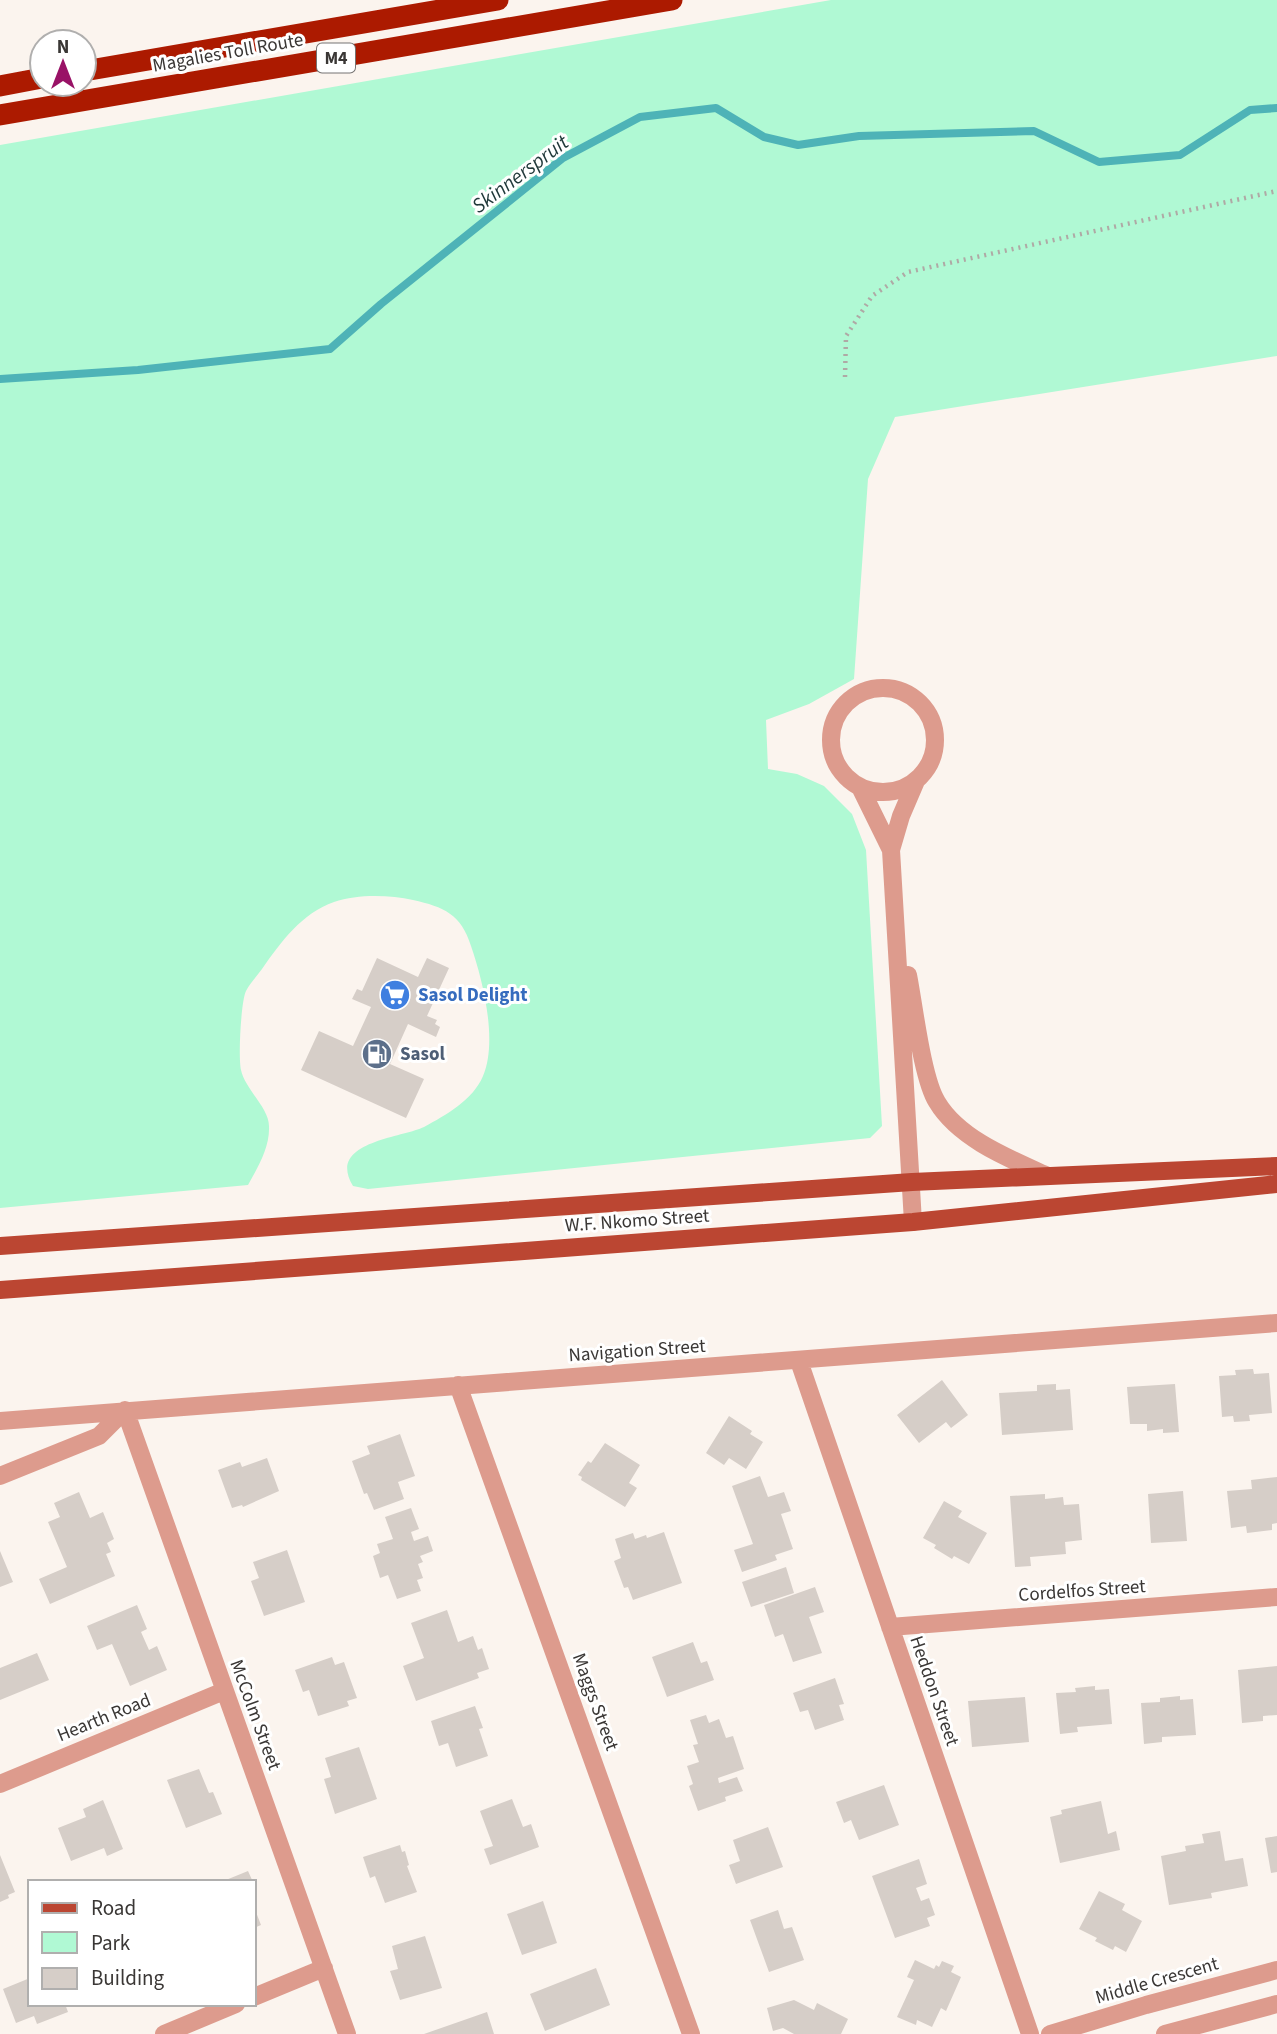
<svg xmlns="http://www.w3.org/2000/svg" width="1277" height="2034" viewBox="0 0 1277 2034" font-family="'Source Sans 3',sans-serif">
<rect width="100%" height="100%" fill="#fbf4ee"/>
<path fill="#b0f9d4" d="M 831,0 L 1277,0 L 1277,356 L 895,417 L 868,479 L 854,679 L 809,704 L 766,720 L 768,769 L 797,774 L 824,786 L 852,814 L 866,850 L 882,1126 L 870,1138 L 368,1189 L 353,1186 C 326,1142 401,1138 424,1127 C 446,1115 473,1100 483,1076 C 498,1041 483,981 471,946 C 461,914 444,907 413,900 C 389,895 358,894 334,902 C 302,913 281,942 262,969 C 257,976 250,983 246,991 C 241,1001 238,1057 241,1070 C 245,1089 269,1108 269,1126 C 270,1147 258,1167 248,1185 L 0,1208 L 0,145 Z"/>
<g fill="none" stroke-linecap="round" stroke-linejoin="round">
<path stroke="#4eb3b7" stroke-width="8" d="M 0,379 L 138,370 L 330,349 L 381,304 L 563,158 L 640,117 L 716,108 L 764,137 L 798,145 L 859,136 L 1034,131 L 1099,162 L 1180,155 L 1250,110 L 1277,108"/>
</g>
<path fill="#d6cec8" d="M 377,958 L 418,977 L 427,958 L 449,968 L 427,1016 L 437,1020 L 435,1024 L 440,1027 L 436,1037 L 408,1024 L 390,1064 L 424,1079 L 406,1118 L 301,1070 L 319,1031 L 353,1046 L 371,1007 L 352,999 L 357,989 L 362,991 Z
M 1253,1369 L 1254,1374 L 1269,1373 L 1272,1413 L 1249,1415 L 1250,1421 L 1234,1422 L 1233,1416 L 1222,1417 L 1219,1376 L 1236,1375 L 1235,1370 Z
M 942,1380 L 968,1415 L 951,1428 L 946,1422 L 919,1443 L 897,1415 Z
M 1056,1384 L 1056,1390 L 1070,1389 L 1073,1430 L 1002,1435 L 999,1393 L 1037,1391 L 1037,1385 Z
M 1175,1384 L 1179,1432 L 1163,1433 L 1163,1429 L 1147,1431 L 1147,1424 L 1130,1424 L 1127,1387 Z
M 729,1416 L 752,1431 L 750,1434 L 763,1442 L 746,1469 L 729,1458 L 724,1465 L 706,1453 Z
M 400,1434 L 415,1476 L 398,1482 L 404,1499 L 374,1510 L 367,1493 L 364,1494 L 352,1461 L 370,1454 L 367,1446 Z
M 605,1443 L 640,1465 L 629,1483 L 637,1488 L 625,1507 L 581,1480 L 582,1477 L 578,1475 L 588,1461 L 591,1463 Z
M 267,1458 L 279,1491 L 243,1507 L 242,1505 L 232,1508 L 218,1470 L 240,1462 L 242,1467 Z
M 760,1476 L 768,1497 L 784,1492 L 791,1511 L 781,1514 L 793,1549 L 775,1555 L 777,1560 L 742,1572 L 734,1550 L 753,1544 L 732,1486 Z
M 1277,1477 L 1277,1523 L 1272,1524 L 1272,1530 L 1247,1533 L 1246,1526 L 1231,1528 L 1227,1491 L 1252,1489 L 1251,1480 Z
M 1183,1491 L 1187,1541 L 1151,1543 L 1148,1494 Z
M 79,1492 L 90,1518 L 103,1512 L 114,1539 L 107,1543 L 111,1552 L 106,1554 L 115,1576 L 50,1604 L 39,1579 L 67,1567 L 48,1522 L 60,1517 L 54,1503 Z
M 1045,1494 L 1045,1499 L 1063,1497 L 1064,1505 L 1079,1504 L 1082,1540 L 1065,1542 L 1066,1554 L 1030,1557 L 1031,1566 L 1015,1567 L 1010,1496 Z
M 944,1501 L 962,1511 L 958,1517 L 987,1533 L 969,1564 L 954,1556 L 952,1559 L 934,1548 L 936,1545 L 923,1538 Z
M 411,1508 L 419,1529 L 411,1532 L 414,1541 L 428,1536 L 433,1551 L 420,1556 L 423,1562 L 418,1564 L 423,1578 L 417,1580 L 421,1591 L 397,1599 L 388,1575 L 380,1578 L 373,1556 L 380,1553 L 377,1544 L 393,1539 L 385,1517 Z
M 664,1532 L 682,1583 L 633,1600 L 628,1587 L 624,1588 L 614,1561 L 621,1558 L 615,1539 L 633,1533 L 635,1539 L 646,1535 L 647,1538 Z
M 287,1550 L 305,1602 L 264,1616 L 251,1581 L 259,1578 L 253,1562 Z
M 0,1551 L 13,1582 L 0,1587 Z
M 786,1567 L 794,1593 L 751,1607 L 742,1582 Z
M 815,1587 L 824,1612 L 809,1617 L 822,1653 L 793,1662 L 783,1634 L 775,1637 L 764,1605 Z
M 137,1605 L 147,1629 L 141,1632 L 149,1650 L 157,1646 L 167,1670 L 130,1686 L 112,1644 L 97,1650 L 87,1626 Z
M 447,1610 L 458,1642 L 473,1636 L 478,1650 L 482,1648 L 489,1669 L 477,1673 L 479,1678 L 416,1701 L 403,1666 L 424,1658 L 411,1623 Z
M 693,1642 L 701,1663 L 707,1661 L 714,1680 L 667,1697 L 652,1657 Z
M 37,1653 L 49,1680 L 0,1700 L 0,1668 Z
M 332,1657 L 335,1665 L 344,1662 L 357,1698 L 347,1701 L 349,1706 L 318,1716 L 309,1690 L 303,1692 L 295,1670 Z
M 1277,1666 L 1277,1715 L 1263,1716 L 1263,1721 L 1242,1723 L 1238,1670 Z
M 835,1678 L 844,1704 L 839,1705 L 844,1720 L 815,1730 L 808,1710 L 800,1712 L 793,1693 Z
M 1095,1686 L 1095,1690 L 1109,1689 L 1112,1724 L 1077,1727 L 1078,1732 L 1060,1734 L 1056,1693 L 1076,1692 L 1075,1688 Z
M 1180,1696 L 1180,1700 L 1193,1699 L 1196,1735 L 1162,1737 L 1162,1742 L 1144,1744 L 1141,1703 L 1160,1702 L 1160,1698 Z
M 1025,1697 L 1029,1742 L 972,1747 L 968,1701 Z
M 475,1706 L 483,1728 L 479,1729 L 488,1756 L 456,1767 L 448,1743 L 439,1746 L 431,1721 Z
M 706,1715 L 709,1723 L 719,1719 L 726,1738 L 733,1736 L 744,1769 L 718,1778 L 719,1783 L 737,1777 L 743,1791 L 725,1797 L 726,1801 L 698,1811 L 689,1786 L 693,1784 L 687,1766 L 699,1762 L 693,1745 L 698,1744 L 690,1720 Z
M 359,1747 L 377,1799 L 335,1814 L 324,1779 L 331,1777 L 325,1758 Z
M 199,1769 L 209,1793 L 213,1792 L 222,1814 L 186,1828 L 167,1780 Z
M 884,1785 L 899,1825 L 859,1840 L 851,1820 L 844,1823 L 836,1802 Z
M 512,1799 L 523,1827 L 531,1824 L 539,1847 L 490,1865 L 484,1849 L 493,1846 L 480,1811 Z
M 103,1800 L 123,1849 L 107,1856 L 104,1848 L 71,1861 L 58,1828 L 86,1817 L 83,1809 Z
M 1101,1801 L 1108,1834 L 1116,1831 L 1120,1850 L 1060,1863 L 1050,1817 L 1062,1814 L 1061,1810 Z
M 768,1827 L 783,1867 L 736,1884 L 729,1865 L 740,1861 L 733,1840 Z
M 1220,1831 L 1225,1861 L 1243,1858 L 1248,1886 L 1211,1893 L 1212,1898 L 1169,1905 L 1161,1856 L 1186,1851 L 1185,1846 L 1204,1843 L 1202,1834 Z
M 1277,1836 L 1277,1872 L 1271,1873 L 1265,1838 Z
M 400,1845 L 402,1852 L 405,1851 L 409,1865 L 407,1866 L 417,1892 L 385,1903 L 375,1876 L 370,1878 L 363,1857 Z
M 0,1855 L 15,1892 L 8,1895 L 9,1898 L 0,1902 Z
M 919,1859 L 927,1884 L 916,1888 L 921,1901 L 929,1898 L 935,1915 L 927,1918 L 930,1926 L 895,1938 L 872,1876 Z
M 248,1871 L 253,1882 L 221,1882 Z
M 1099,1891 L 1125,1904 L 1122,1910 L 1142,1921 L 1126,1952 L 1115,1946 L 1113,1950 L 1095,1941 L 1097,1938 L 1079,1929 Z
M 543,1901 L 557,1943 L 522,1955 L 507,1914 Z
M 254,1907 L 261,1925 L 254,1928 Z
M 778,1910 L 784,1929 L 792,1927 L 804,1960 L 769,1972 L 750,1920 Z
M 425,1936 L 442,1988 L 400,2000 L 390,1971 L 398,1969 L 392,1946 Z
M 915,1960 L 934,1969 L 936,1965 L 939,1967 L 942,1961 L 954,1966 L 951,1972 L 961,1977 L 946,2011 L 941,2008 L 932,2027 L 917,2020 L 916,2025 L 897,2017 L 914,1980 L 907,1977 Z
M 596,1968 L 610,2005 L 545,2031 L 530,1994 Z
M 30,1978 L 30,2004 L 65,2004 L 68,2012 L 37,2024 L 34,2016 L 16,2023 L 3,1989 Z
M 794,2000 L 814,2010 L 817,2003 L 848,2019 L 841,2034 L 794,2034 L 783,2028 L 773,2031 L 767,2008 Z
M 487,2012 L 494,2034 L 424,2034 Z"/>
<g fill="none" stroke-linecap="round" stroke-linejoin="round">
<path stroke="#afa9a5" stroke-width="4.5" stroke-dasharray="2 5" stroke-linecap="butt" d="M 845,377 L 846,336 L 872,296 L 908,272 L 1277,191"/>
<path stroke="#dd9b8d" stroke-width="18" d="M831 740a52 52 0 1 1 104 0a52 52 0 1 1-104 0Z
M 860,787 L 891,850
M 908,975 C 914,1005 922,1078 937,1102 C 959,1139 1010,1159 1048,1176
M 913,1222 L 891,850 L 901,816 L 916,781
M 799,1361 L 1030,2034
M 458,1385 L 691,2034
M 0,1421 L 1277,1323
M 0,1476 L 99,1436 L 125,1410 L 347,2034
M 890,1627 L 1277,1597
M 0,1784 L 224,1691
M 254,1997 L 324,1968
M 164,2034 L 236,2004
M 1050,2034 L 1146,2005 L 1277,1970
M 1165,2034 L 1277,2004"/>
<path stroke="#bb4632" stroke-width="18" d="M 0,1246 L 912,1182 L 1277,1166
M 0,1290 L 913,1222 L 1277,1184"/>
<path stroke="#ac1a00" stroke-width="21" d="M 84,71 L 498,0
M 0,86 L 42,78
M 0,115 L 672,0"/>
</g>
<defs>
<g id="supermarket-disc" transform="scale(1.575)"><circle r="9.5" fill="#3f7fe0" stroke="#fff"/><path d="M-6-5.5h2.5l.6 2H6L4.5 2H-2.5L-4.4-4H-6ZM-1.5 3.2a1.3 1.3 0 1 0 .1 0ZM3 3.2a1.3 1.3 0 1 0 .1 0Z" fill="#fff"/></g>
<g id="fuel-disc" transform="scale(1.575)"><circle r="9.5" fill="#5c6f8a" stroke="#fff"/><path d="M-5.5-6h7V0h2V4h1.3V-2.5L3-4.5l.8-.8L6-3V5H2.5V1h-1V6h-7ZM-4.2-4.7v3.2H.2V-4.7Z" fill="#fff"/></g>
</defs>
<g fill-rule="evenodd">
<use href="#supermarket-disc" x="395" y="995"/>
<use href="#fuel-disc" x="377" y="1054"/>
</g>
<g text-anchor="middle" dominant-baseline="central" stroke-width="6" stroke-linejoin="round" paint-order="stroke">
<rect fill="#fff" stroke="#757372" stroke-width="2" x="317" y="43.5" width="38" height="29" rx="5"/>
<g font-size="18" font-weight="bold" fill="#3a3735">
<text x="336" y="58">M4</text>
</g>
<g font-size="19" fill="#3a3735" stroke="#fff">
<text transform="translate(228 53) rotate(-10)">Magalies Toll Route</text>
<text transform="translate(637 1221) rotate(-4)">W.F. Nkomo Street</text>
<text transform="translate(637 1351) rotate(-4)">Navigation Street</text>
<text transform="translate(1082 1591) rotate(-4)">Cordelfos Street</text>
<text transform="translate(934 1691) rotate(71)">Heddon Street</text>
<text transform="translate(595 1702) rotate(70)">Maggs Street</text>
<text transform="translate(255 1715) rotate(70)">McColm Street</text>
<text transform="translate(104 1718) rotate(-22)">Hearth Road</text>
<text transform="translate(1157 1981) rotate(-16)">Middle Crescent</text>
</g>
<g font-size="19" font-weight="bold" fill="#366cbe" stroke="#fff" text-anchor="start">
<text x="418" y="995">Sasol Delight</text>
</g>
<g font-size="19" font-weight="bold" fill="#4e5e75" stroke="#fff" text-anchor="start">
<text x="400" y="1054">Sasol</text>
</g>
<g font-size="21" font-style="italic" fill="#223a3b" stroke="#fff">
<text transform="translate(520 174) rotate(-37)">Skinnerspruit</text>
</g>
</g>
<rect x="28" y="1880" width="228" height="126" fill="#ffffff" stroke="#b0afae" stroke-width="2"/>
<rect x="42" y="1903" width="35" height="10" fill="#bb4632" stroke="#b0afae" stroke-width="2"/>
<text x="91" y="1915" font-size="21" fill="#3a3735">Road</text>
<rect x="42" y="1932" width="35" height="21" fill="#b0f9d4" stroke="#b0afae" stroke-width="2"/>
<text x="91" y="1950" font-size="21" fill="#3a3735">Park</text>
<rect x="42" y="1968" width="35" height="21" fill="#d6cec8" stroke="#b0afae" stroke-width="2"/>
<text x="91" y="1985" font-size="21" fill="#3a3735">Building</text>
<g transform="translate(63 63)"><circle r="33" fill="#ffffff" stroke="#b0afae" stroke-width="2"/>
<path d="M0-5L12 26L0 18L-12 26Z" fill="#991266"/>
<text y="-10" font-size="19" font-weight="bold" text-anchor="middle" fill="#3a3735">N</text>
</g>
</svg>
